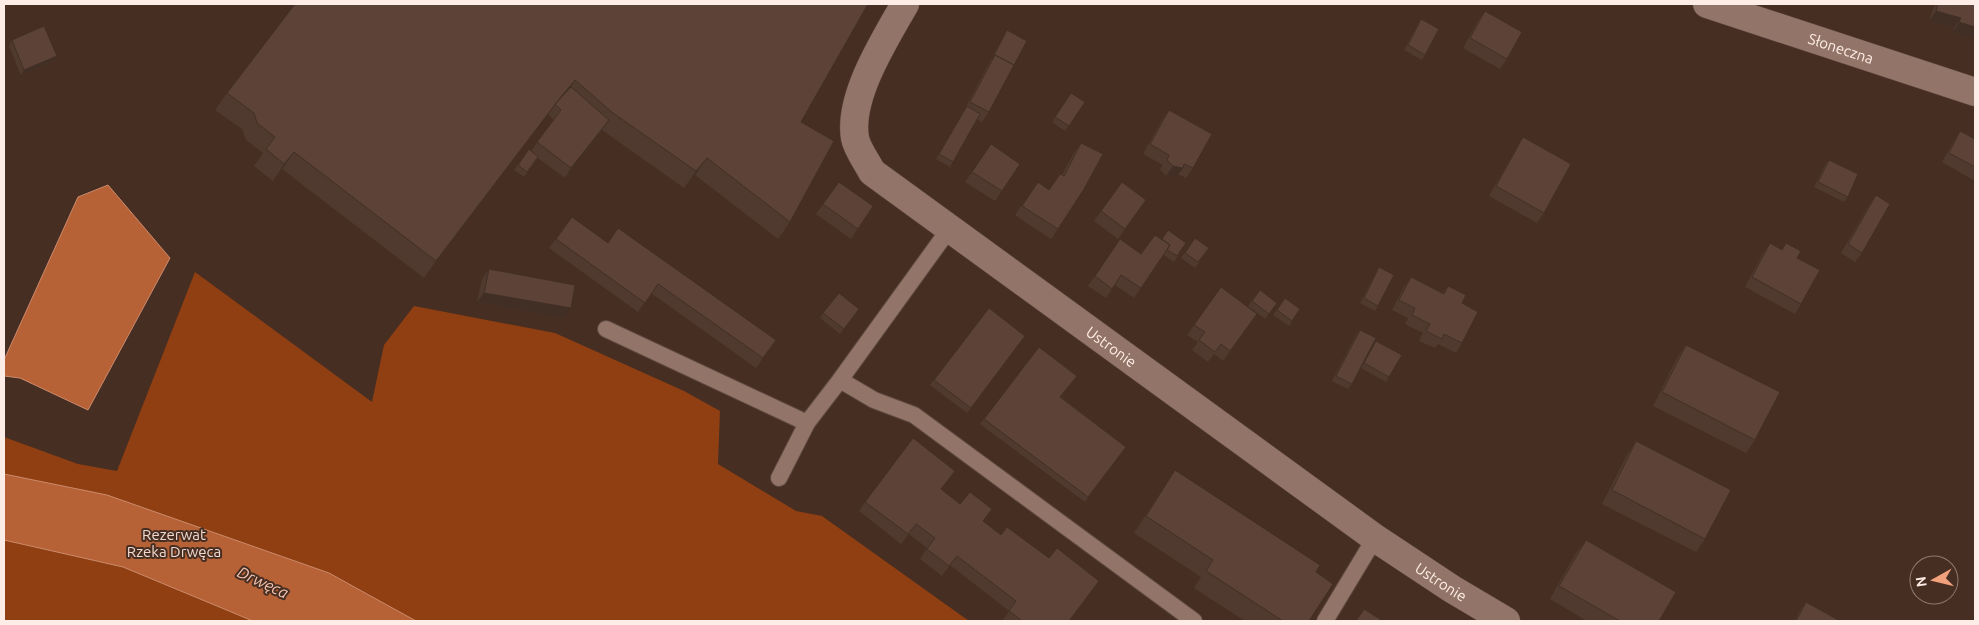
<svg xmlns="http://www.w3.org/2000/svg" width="1979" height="625" viewBox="0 0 1979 625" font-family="Ubuntu,sans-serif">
<rect width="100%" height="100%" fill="#472e23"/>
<path fill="#8f3f11" d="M 195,272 L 372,402 L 384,345 L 414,306 L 555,333 L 684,391 L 720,411 L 718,464 L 796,511 L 822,516 L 969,621 L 4,621 L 4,437 L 78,464 L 117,471 Z"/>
<path fill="#b76136" stroke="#cc8b6b" d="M 108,185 L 170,258 L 88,410 L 20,378 L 4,376 L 4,360 L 78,197 Z
M 4,474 L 107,495 L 329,573 L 416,621 L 253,621 L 123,567 L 4,540 Z"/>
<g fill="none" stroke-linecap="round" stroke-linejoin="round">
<g stroke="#5f4a40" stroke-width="18">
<path id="lane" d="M 606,329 L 807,423 L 840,380 L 950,228
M 840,380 L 874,400 L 914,415 L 1194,621
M 779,478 L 807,423
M 1325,621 L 1375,538"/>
</g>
<g stroke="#5f4a40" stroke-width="29">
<g id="street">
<path id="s1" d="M 905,4 C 885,39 848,97 855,138 C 857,149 867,162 872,172 L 1375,538 L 1452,589 L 1506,621"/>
<path id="s2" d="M 1707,4 L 1975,92"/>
</g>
</g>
<use href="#lane" stroke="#927568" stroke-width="16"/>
<use href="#street" stroke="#927568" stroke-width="28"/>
</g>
<path fill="#503a2f" d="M 295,4 L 801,122 L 790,222 L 778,239 L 695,175 L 684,188 L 602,130 L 565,178 L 538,158 L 524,177 L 514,170 L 529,149 L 531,151 L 554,120 L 548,114 L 424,278 L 282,169 L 273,181 L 254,166 L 263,153 L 246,140 L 242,129 L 215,110 L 227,93 Z
M 1935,4 L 1975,4 L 1953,32 L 1954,28 L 1929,21 Z
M 1485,11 L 1507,59 L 1500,69 L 1463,48 L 1478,21 Z
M 1421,19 L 1425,55 L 1422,60 L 1404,50 L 1418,24 Z
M 1007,30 L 989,112 L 982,122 L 977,119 L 950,167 L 936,159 L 963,112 L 1004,35 Z
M 12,40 L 57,56 L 53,61 L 21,75 L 9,46 Z
M 1071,93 L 1085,102 L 1065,131 L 1052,122 Z
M 1169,110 L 1193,168 L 1186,178 L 1178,174 L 1176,177 L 1166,176 L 1160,169 L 1163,165 L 1143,154 L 1162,120 Z
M 1960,131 L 1975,139 L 1975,181 L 1942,162 L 1954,141 Z
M 1523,137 L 1544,213 L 1537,223 L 1489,196 L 1517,147 Z
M 1081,143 L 1058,229 L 1051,239 L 1015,215 L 1038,182 L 1049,190 L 1062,175 L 1074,153 Z
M 991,144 L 1020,164 L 995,201 L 965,182 Z
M 1829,160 L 1848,197 L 1844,202 L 1814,187 L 1825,165 Z
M 839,182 L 873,206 L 851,239 L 816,214 Z
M 1122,182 L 1146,200 L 1118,239 L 1094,221 Z
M 1876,195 L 1862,253 L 1855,262 L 1841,253 L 1869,205 Z
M 572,217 L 608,243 L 776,340 L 756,368 L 651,293 L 638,312 L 549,248 Z
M 1195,238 L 1209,248 L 1195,268 L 1181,258 Z
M 1120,239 L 1141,254 L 1161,239 L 1186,243 L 1174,262 L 1164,255 L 1134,298 L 1115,285 L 1106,298 L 1088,286 Z
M 1770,243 L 1782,250 L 1786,243 L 1797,258 L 1801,304 L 1795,314 L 1745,287 L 1763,253 Z
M 1379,267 L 1378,306 L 1375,311 L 1360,303 L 1376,272 Z
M 489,269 L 564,318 L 477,302 L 482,279 Z
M 1411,277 L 1443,293 L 1448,286 L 1462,303 L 1462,343 L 1456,353 L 1438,344 L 1435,348 L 1419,341 L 1423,333 L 1405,324 L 1408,318 L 1392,310 L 1404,287 Z
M 1221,287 L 1257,314 L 1223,361 L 1214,354 L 1208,362 L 1192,350 L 1198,342 L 1187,335 Z
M 1260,290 L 1277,303 L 1265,319 L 1248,306 Z
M 1285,298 L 1300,309 L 1289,326 L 1273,315 Z
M 989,308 L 1025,336 L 967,413 L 930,385 Z
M 859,309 L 840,334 L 820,318 L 823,313 Z
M 1360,330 L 1352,384 L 1348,389 L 1332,381 L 1356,335 Z
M 1376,341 L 1389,377 L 1386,382 L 1361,368 Z
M 1686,345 L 1755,440 L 1746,453 L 1653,406 L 1677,358 Z
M 1039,347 L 1061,397 L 1126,447 L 1085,502 L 980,424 Z
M 1636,441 L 1705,539 L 1696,552 L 1602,504 L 1627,455 Z
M 1175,470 L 1316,572 L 1309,621 L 1245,621 L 1194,588 L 1201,577 L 1134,533 Z
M 942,490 L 1001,535 L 1049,558 L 1099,581 L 1069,621 L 1002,621 L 1009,611 L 950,565 L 942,576 L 920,559 L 927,548 L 909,534 L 901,544 L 859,511 L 865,502 Z
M 1586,540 L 1659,621 L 1587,621 L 1550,599 L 1576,553 Z
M 1806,602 L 1840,621 L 1795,621 L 1799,612 Z"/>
<path fill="#412f26" d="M 1936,11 L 1961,18 L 1954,28 L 1929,21 Z
M 1959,22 L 1975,27 L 1975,39 L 1953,32 Z
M 57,56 L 53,61 L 21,75 L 24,70 Z
M 575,80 L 564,97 L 555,104 L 424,278 L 436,261 L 560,98 Z
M 609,120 L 602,130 L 565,178 L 571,168 Z
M 294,152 L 282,169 L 273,181 L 284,164 Z
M 707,158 L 695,175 L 684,188 L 696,171 Z
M 1173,166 L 1183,168 L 1176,177 L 1166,176 Z
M 484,293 L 571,308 L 564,318 L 477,302 Z"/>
<path fill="#5d4337" stroke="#412f26" d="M 295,4 L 868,4 L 801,122 L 834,141 L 790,222 L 707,158 L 696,171 L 613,113 L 575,80 L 560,98 L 436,261 L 294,152 L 284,164 L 266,149 L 275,137 L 257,123 L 254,113 L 227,93 Z
M 1938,4 L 1975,4 L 1975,27 L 1959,22 L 1961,18 L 1936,11 Z
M 1485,11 L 1522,32 L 1507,59 L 1470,38 Z
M 1421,19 L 1439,29 L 1425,55 L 1408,45 Z
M 44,26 L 57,56 L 24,70 L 12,40 Z
M 1007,30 L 1027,41 L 1014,65 L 995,55 L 992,59 Z
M 995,55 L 1014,65 L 989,112 L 970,102 Z
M 571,87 L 609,120 L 571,168 L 537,142 L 561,110 L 555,104 Z
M 1071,93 L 1085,102 L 1069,126 L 1055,117 Z
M 967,106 L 980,114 L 953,162 L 939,154 Z
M 1169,110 L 1212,134 L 1193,168 L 1184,164 L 1183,168 L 1173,166 L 1167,160 L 1169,155 L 1150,144 Z
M 1960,131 L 1975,139 L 1975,167 L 1949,153 Z
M 1523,137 L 1571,164 L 1544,213 L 1496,186 Z
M 1081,143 L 1103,154 L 1084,189 L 1058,229 L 1022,206 L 1038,182 L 1049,190 L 1060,174 L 1064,176 Z
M 991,144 L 1020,164 L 1002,191 L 972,172 Z
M 529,149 L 538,157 L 527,172 L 518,165 Z
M 1829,160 L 1858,174 L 1848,197 L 1818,182 Z
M 839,182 L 873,206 L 858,229 L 823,204 Z
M 1122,182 L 1146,200 L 1125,229 L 1101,211 Z
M 1876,195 L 1890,204 L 1862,253 L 1848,244 Z
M 572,217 L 608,243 L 618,228 L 776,340 L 763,358 L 658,284 L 645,303 L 556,239 Z
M 1168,230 L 1186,243 L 1177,256 L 1167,250 L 1170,245 L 1162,239 Z
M 1155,235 L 1170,245 L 1141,288 L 1121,275 L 1112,289 L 1095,276 L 1120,239 L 1141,254 Z
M 1195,238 L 1209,248 L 1198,262 L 1185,253 Z
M 1770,243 L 1782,250 L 1786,243 L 1801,251 L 1797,258 L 1820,270 L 1801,304 L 1752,277 Z
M 1379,267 L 1394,275 L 1378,306 L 1364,298 Z
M 489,269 L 575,285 L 571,308 L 484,293 Z
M 1411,277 L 1444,294 L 1448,286 L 1466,295 L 1462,303 L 1478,312 L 1462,343 L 1444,334 L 1442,339 L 1426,331 L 1430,324 L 1412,315 L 1415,308 L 1399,300 Z
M 1221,287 L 1257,314 L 1230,351 L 1221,344 L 1215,352 L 1199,340 L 1205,332 L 1194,325 Z
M 1260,290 L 1277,303 L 1269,314 L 1252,301 Z
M 839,293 L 859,309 L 844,329 L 823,313 Z
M 1285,298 L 1300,309 L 1292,321 L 1277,310 Z
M 989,308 L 1025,336 L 971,408 L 934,380 Z
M 1360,330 L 1376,338 L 1352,384 L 1336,376 Z
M 1376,341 L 1402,355 L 1389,377 L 1364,363 Z
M 1686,345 L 1780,392 L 1755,440 L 1662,392 Z
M 1039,347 L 1077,376 L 1060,397 L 1126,447 L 1088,497 L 984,419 Z
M 913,438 L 955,471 L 941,489 L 960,504 L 970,492 L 992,509 L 983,521 L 1001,535 L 1007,527 L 1049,558 L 1057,548 L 1099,581 L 1069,621 L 1022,621 L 1009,611 L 1016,601 L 957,556 L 949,566 L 927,549 L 935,538 L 916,524 L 908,534 L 865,502 Z
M 1636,441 L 1731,490 L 1705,539 L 1612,490 Z
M 1175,470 L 1320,565 L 1316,572 L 1333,584 L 1309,621 L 1283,621 L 1206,571 L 1213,560 L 1146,516 Z
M 1586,540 L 1676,592 L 1659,621 L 1620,621 L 1559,586 Z
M 1806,602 L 1840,621 L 1796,621 Z
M 1364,609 L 1383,621 L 1356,621 Z"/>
<g text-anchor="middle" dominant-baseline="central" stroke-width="4" stroke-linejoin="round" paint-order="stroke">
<g font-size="15" fill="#feede6" stroke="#472e23">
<text stroke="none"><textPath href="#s2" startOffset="141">Słoneczna</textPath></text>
<text stroke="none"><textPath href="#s1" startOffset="480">Ustronie</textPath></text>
<text stroke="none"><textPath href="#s1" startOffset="885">Ustronie</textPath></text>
</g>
<g font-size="15" fill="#f1d9ce" stroke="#472e23">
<text x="174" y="534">Rezerwat<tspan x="174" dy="17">Rzeka Drwęca</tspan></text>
</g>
<g font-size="16" font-style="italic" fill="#f4c4af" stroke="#472e23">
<text transform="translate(263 582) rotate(25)">Drwęca</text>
</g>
</g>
<rect width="1979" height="625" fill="none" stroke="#feede6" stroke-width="10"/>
<g transform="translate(1934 580) rotate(262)"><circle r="24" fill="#472e23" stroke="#907a71"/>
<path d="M0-4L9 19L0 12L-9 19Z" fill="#f1a17c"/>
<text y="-8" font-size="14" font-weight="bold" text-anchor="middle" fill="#feede6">N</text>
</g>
</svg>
